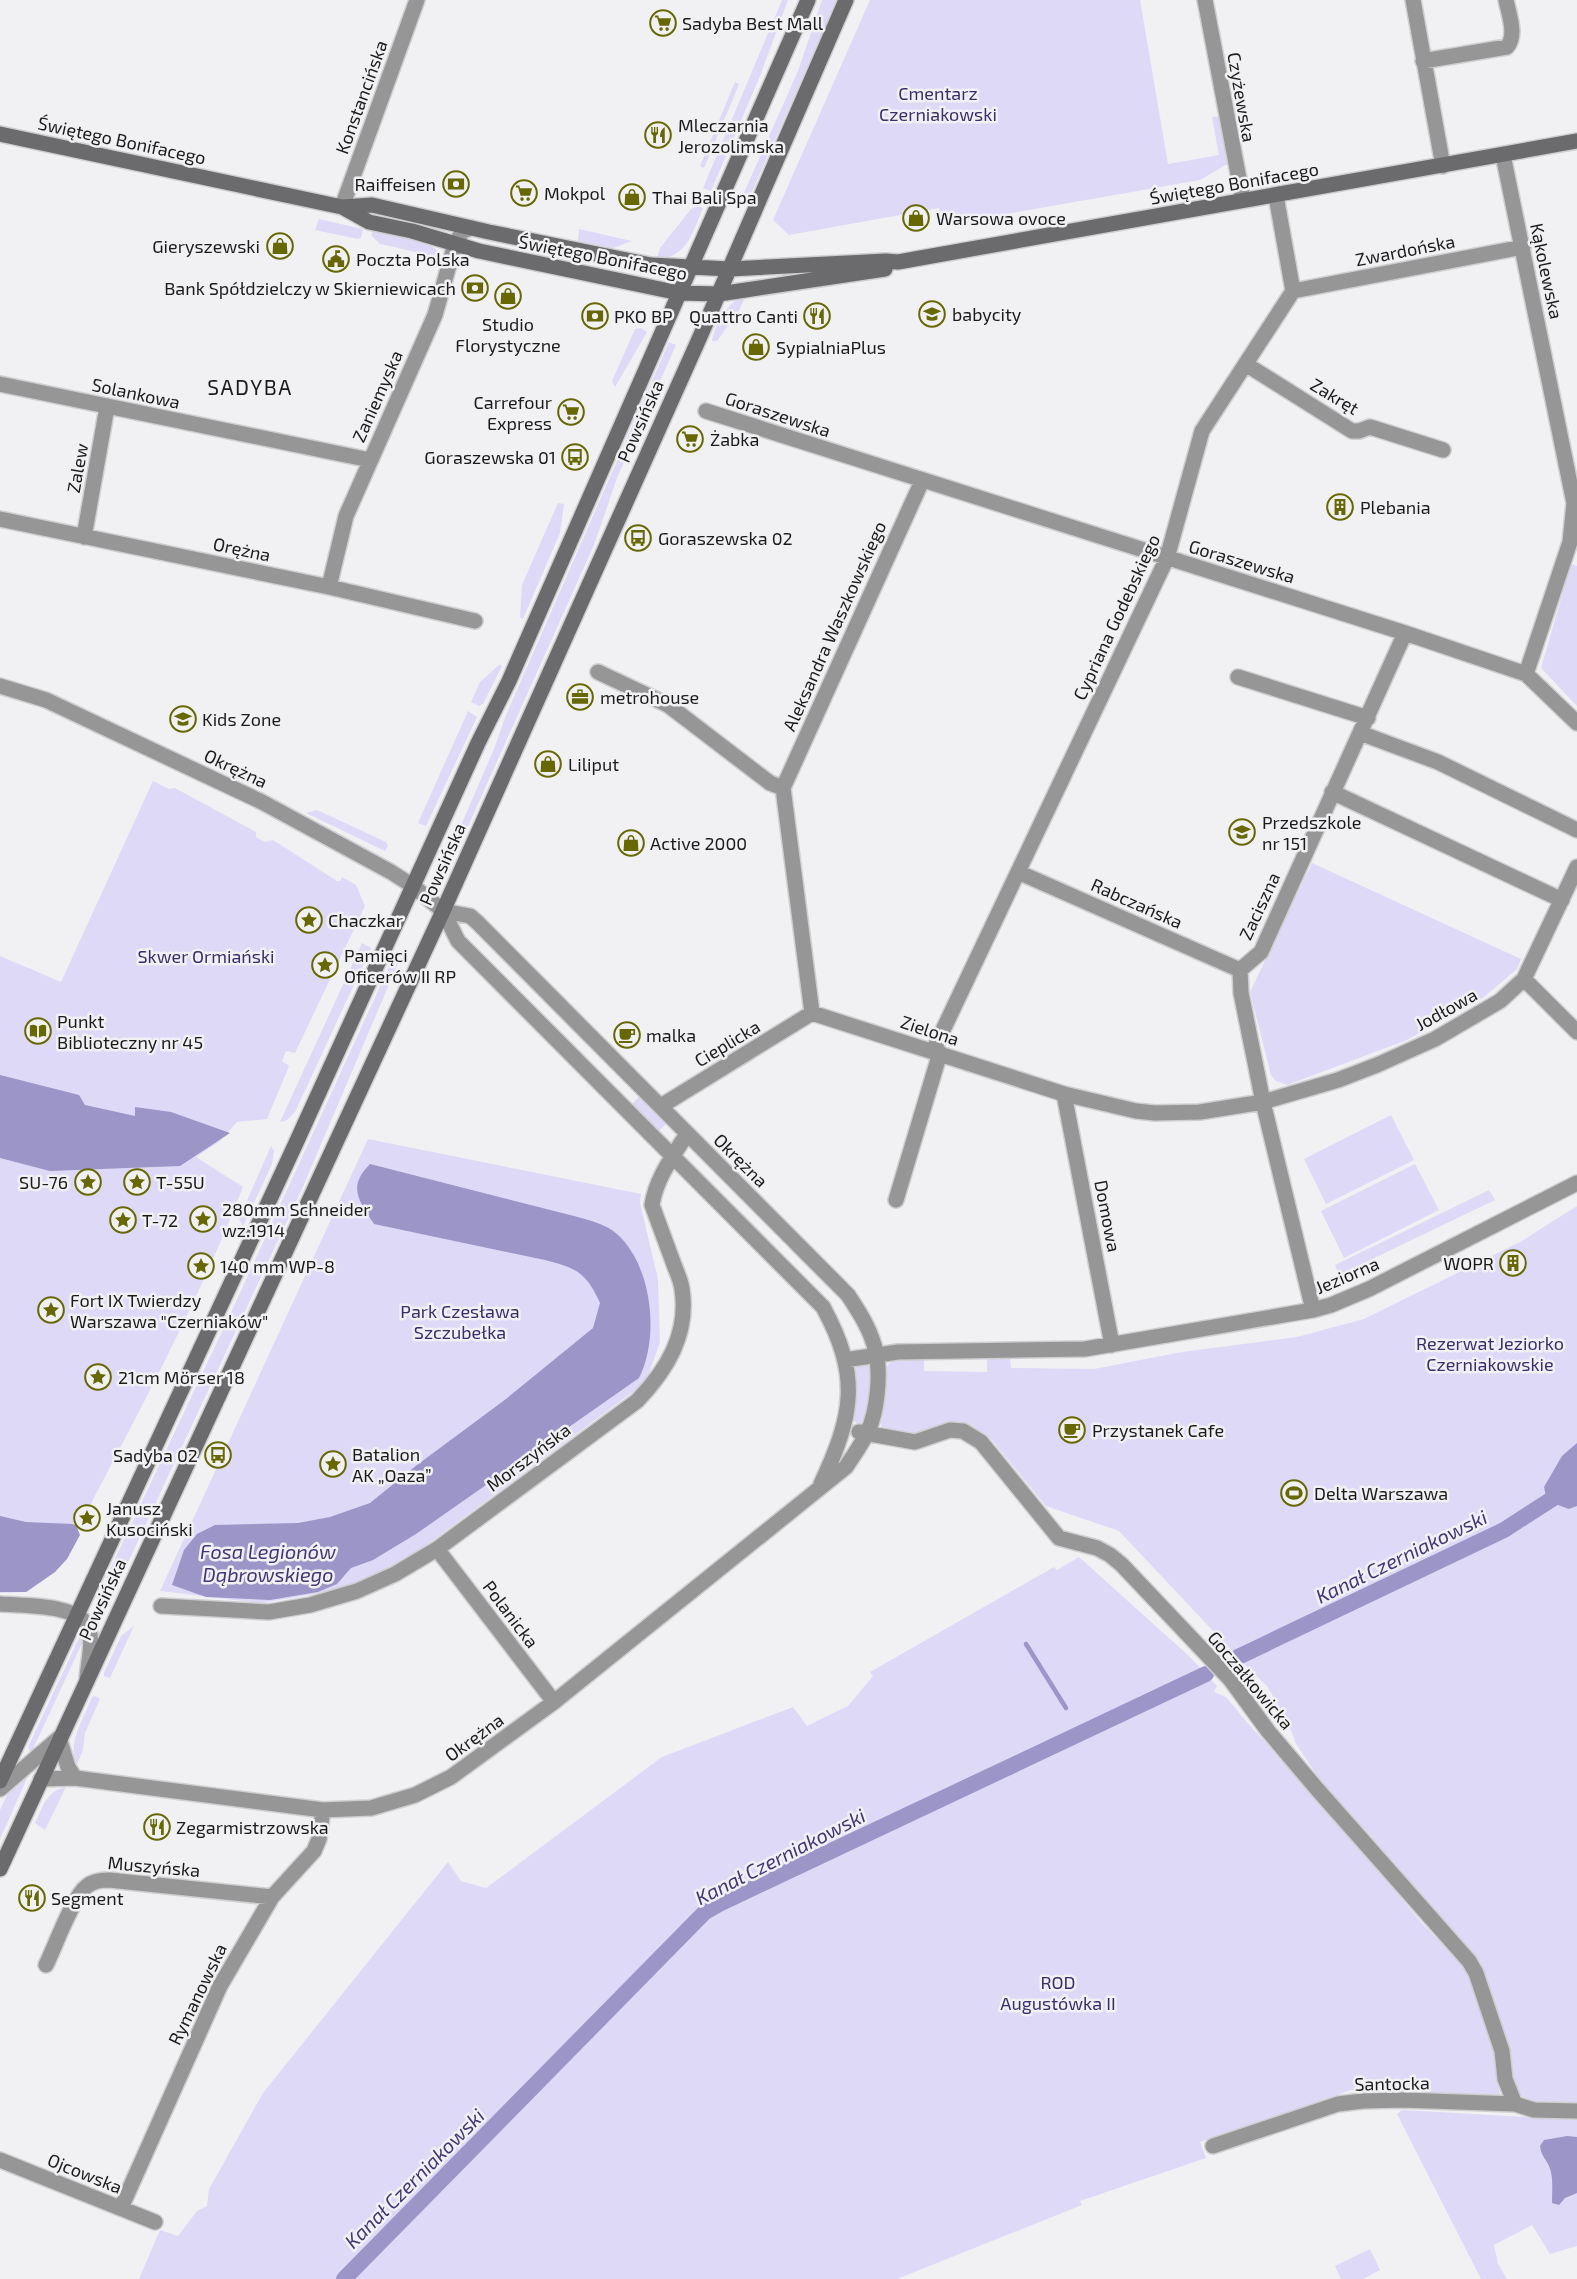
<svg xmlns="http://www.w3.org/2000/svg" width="1577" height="2279" viewBox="0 0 1577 2279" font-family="'Exo 2',sans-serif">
<rect width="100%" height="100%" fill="#f1f1f4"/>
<path fill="#ddd9f7" d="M 782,0 L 788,0 L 760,76 L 711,191 L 703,188 Z
M 822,0 L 837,0 L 745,207 L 739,204 L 798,71 Z
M 870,0 L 1140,0 L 1168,164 L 1219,155 L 1212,117 L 1220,116 L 1229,163 L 1200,180 L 944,225 L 939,208 L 789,235 L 773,220 Z
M 735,82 L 739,84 L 735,94 L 704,168 L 700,166 Z
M 697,206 L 703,208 C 691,236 688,255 656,261 L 660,248 L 691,209 Z
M 319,219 L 363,229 L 361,238 L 358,239 L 315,230 Z
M 579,229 L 632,241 L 613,248 L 578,241 Z
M 373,230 C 391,234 435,239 443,258 L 380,244 L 371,235 Z
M 746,296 L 738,312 L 717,341 L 712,341 C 715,324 727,301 746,296 Z
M 641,328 L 647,332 L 615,387 L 612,381 L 635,329 Z
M 669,342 L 676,345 L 617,478 L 594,545 L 461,842 L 455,839 L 494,749 L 506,715 Z
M 558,503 L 564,504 L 560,533 L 523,619 L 520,617 L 522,585 Z
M 1571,564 L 1577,566 L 1577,706 L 1541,668 Z
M 500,664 L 502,666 L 483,704 L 479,706 L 471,702 L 480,682 Z
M 468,711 L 477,717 L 426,826 L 418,823 Z
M 153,781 L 169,789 L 175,788 L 256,832 L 256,837 L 265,842 L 273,840 L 337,881 L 340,881 L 342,877 L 356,885 L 365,906 L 295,1053 L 286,1051 L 282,1061 L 289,1066 L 267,1119 L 237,1122 L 220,1141 L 196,1157 L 243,1187 C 191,1320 121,1445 55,1572 L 27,1592 L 0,1593 L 0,956 L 61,982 Z
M 317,810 L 386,842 L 388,846 L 385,851 L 306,813 Z
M 1312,863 L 1521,959 L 1517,969 L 1484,997 L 1407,1040 L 1287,1085 L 1276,1081 L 1271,1075 L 1250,992 Z
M 362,943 L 371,948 L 295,1112 L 287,1120 L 280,1122 Z
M 393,958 L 399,961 L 302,1189 L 118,1584 L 106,1578 L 234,1306 Z
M 641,1095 L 667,1123 L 657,1133 L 630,1106 Z
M 1391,1115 L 1414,1160 L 1326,1204 L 1304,1159 Z
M 368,1139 L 641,1194 L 640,1203 L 658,1279 L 660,1342 L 646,1382 L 397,1567 L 350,1588 L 261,1603 L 160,1591 Z
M 271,1146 L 274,1151 L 272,1164 L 243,1227 L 239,1219 Z
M 1415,1164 L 1439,1210 L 1344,1258 L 1321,1211 Z
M 1489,1190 L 1495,1200 L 1339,1275 L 1335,1265 Z
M 1577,1206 L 1577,2107 C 1554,2106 1532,2107 1514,2090 L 1479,1973 L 1485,1973 L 1482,1965 L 1367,1832 L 1325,1788 L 1295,1742 L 1287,1720 L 1267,1686 L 1243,1663 L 1508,1536 L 1500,1524 L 1233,1652 L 1119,1531 L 1046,1506 L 991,1439 L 981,1434 L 913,1435 L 882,1428 L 879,1419 L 884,1371 C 890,1357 906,1359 920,1357 L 924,1361 L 924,1371 L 987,1372 L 987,1359 L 1010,1359 L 1011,1368 L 1094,1369 L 1182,1352 L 1297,1337 L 1364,1319 L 1520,1242 Z
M 862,1364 L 869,1365 C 876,1381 868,1404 864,1421 L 858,1424 L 853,1420 L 853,1369 Z
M 1079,1557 L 1190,1657 L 1217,1686 L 1214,1692 L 1226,1697 L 1245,1720 L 1332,1814 L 1420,1921 L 1466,1969 L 1495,2047 L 1500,2096 L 1351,2090 L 1200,2142 L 1206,2158 L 1080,2201 L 1082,2205 L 897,2279 L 139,2279 L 160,2230 L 178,2236 L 197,2211 L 207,2206 L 209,2189 L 263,2093 L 448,1862 L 461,1881 L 486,1888 L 662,1757 L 793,1707 L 807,1726 L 848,1706 L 873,1676 L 870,1672 L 1054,1567 L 1057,1570 Z
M 134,1626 L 110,1678 L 104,1676 L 104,1673 L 121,1636 Z
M 80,1636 L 84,1639 L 33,1749 L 30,1752 L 28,1747 Z
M 95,1696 L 100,1699 L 85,1733 L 83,1750 L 77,1764 C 66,1744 85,1716 92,1697 Z
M 29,1774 L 0,1839 L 0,1810 L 10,1789 Z
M 66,1787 L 45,1830 L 35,1823 C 43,1807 46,1791 66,1787 Z
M 1402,2110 L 1577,2120 L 1577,2246 L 1550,2254 L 1532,2225 L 1494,2245 L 1498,2264 L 1507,2279 L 1481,2279 L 1397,2114 Z
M 1370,2249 L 1380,2270 L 1363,2279 L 1341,2279 L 1335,2266 Z"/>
<path fill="#9c95c7" d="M 0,1075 L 79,1095 L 85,1105 L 135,1116 L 135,1107 L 171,1112 L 230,1133 L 180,1166 L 50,1171 L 0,1158 Z
M 370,1164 L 574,1216 C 588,1220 606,1224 617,1234 C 652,1265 660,1337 639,1378 L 416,1534 L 373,1560 L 351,1568 L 337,1584 L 318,1592 L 270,1600 L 206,1597 L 172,1585 L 184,1550 L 197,1534 L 215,1525 L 298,1523 L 330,1517 L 370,1503 L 417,1465 L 506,1399 L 593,1328 L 600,1303 C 586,1272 576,1268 545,1260 L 374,1224 C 359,1201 347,1187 370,1164 Z
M 1577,1443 L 1577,1506 L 1569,1509 L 1547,1501 L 1544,1487 L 1562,1456 Z
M 0,1516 L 26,1522 L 72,1524 L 76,1525 L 80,1535 L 67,1559 L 55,1572 L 26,1592 L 0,1592 Z
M 1567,2136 L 1577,2137 L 1577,2193 L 1565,2198 L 1559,2205 L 1552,2203 C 1552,2190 1554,2175 1548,2164 C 1544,2157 1541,2154 1540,2146 L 1544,2140 Z"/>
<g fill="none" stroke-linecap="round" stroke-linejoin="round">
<path stroke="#9c95c7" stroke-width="4.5" d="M 1026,1644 L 1066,1708"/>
<path stroke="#9c95c7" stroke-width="16" d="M 1238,1657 L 1504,1530 L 1577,1483
M 344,2279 L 705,1912 L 719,1904 L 1206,1674"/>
<g stroke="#cfcfd1" stroke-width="18">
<path id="street" d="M 1205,0 L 1243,200
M 1413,0 L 1443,166
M 1423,61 L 1507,47 C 1517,35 1509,15 1506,0
M 1503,155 L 1574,503 L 1570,542 L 1526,674
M 342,207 L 417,0
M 1293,291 L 1523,247
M 1247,365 L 1352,431 L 1359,431 L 1370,427 L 1443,450
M 0,384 L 370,460
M 706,411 L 1405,633 L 1526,674 L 1577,723
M 0,519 L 329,587 L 475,621
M 84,537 L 107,407
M 329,587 L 346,516 L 435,315 L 455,244 L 463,231 L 471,228
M 1405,633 L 1261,952 L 1240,970 L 1241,993 L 1263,1102 L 1338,1080 L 1377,1065 L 1435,1039 L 1500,1001 L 1524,979 L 1577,867
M 598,672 L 668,705 L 770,783 L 783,788
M 1238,677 L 1368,718
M 0,686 L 46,700 L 262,802 L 391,872 L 413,886 L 443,911 L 458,941 L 823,1307 C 861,1377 853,1415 821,1484
M 1360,733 L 1438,762 L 1577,830
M 783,788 L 812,1013 L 1064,1094 L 1136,1111 L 1155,1113 L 1200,1112 L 1263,1102 L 1313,1310
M 783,788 L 922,481
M 1332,792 L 1562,900
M 1018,872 L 1240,970
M 1524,979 L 1577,1032
M 933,1051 L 1167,558 L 1202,431 L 1293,291 L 1276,196
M 1064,1094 L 1112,1345
M 661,1106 L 812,1013
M 896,1200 L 940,1053
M 845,1360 L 898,1352 L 1085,1349 L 1313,1310 L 1331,1305 L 1369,1289 L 1577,1183
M 859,1432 L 915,1442 L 950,1430 L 963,1431 L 981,1442 L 1059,1538 L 1097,1548 L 1110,1555 L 1122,1565 L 1230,1679 L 1268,1731 L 1317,1789 L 1469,1961 L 1476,1973 L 1502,2051 L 1505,2079 L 1515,2104
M 437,1549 L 554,1702
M 0,1604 C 22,1606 79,1604 88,1627 C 94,1642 88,1662 87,1678
M 161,1606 L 269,1612 L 310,1605 L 357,1591 L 395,1574 L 437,1549 L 637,1401 C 667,1370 689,1334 682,1289 C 681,1280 676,1271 673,1262 C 666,1243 659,1224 652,1205 C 656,1178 673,1156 687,1134
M 41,1779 L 75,1778 L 323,1810 L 371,1808 L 415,1795 L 451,1777 L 554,1702 L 846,1467 C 853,1456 862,1444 868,1431 C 877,1412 881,1375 876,1353 C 872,1332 860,1313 848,1295 L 477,922 L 470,916 L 443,911
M 0,1789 L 59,1738 L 68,1767 L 75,1778
M 46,1965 C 55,1947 73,1896 87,1886 C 93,1881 101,1880 109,1880 L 272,1897
M 1213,2146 L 1338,2104 L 1363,2101 L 1403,2100 L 1515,2104 L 1534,2110 L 1577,2111
M 0,2160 L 155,2222
M 121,2208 L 220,1986 L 272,1897 L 314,1851 L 319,1839 L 323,1810"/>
</g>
<g stroke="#cfcfd1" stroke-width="18">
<path id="secondary" d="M 0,134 L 342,207 L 372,205 L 489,232 L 651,265 L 730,269 L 886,261 L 898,262 L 1577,141
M 342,207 L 369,222 L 412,231 L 479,251 L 679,293 L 719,294 L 885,269
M 0,1781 L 296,1143 L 478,743 L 509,681 L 808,0
M 0,1869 L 443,911 L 699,339 L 846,0"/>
</g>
<use href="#street" stroke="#969697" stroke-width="15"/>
<use href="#secondary" stroke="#6b6a6c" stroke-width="15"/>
</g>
<defs>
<g id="supermarket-ring" transform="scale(1.35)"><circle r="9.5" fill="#f1f1f4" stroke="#676803" stroke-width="1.5"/><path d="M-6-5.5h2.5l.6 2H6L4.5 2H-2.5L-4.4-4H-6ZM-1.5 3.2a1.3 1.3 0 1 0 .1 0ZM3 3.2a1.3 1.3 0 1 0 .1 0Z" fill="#676803"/></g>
<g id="restaurant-ring" transform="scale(1.35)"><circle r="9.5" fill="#f1f1f4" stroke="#676803" stroke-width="1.5"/><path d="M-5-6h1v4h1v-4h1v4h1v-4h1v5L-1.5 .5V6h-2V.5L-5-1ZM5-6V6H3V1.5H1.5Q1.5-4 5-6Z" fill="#676803"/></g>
<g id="bank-ring" transform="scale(1.35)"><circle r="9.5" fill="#f1f1f4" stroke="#676803" stroke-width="1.5"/><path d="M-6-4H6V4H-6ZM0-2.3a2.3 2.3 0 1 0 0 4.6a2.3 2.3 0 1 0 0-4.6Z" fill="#676803"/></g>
<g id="shop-ring" transform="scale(1.35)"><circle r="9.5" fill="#f1f1f4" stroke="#676803" stroke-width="1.5"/><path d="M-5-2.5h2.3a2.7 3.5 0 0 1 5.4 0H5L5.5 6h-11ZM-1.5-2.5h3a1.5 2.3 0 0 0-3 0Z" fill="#676803"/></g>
<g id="civic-ring" transform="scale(1.35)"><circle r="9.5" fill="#f1f1f4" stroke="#676803" stroke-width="1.5"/><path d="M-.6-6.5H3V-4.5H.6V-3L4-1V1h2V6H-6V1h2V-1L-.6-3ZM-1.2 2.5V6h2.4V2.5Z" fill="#676803"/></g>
<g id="school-ring" transform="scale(1.35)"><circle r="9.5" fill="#f1f1f4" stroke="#676803" stroke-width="1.5"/><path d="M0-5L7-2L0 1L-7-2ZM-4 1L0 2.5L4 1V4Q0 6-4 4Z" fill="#676803"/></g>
<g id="bus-ring" transform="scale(1.35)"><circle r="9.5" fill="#f1f1f4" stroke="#676803" stroke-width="1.5"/><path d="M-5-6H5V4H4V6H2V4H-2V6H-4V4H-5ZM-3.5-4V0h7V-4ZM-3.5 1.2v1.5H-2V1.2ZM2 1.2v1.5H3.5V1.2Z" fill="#676803"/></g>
<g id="building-ring" transform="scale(1.35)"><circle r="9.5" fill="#f1f1f4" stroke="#676803" stroke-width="1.5"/><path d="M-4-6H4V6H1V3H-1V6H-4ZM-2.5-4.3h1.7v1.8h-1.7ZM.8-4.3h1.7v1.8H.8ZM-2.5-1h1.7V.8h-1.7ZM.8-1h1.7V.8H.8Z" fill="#676803"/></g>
<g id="office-ring" transform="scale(1.35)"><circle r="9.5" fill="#f1f1f4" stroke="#676803" stroke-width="1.5"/><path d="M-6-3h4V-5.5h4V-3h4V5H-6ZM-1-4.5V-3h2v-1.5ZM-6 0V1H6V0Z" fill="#676803"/></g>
<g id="sight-ring" transform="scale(1.35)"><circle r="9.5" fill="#f1f1f4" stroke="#676803" stroke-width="1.5"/><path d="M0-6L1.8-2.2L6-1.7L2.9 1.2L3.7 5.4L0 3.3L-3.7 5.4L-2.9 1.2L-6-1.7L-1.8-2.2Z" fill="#676803"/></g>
<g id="library-ring" transform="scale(1.35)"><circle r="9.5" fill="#f1f1f4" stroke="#676803" stroke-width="1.5"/><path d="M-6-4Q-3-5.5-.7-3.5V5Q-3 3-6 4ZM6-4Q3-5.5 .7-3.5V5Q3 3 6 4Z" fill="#676803"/></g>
<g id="cafe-ring" transform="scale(1.35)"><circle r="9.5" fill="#f1f1f4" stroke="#676803" stroke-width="1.5"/><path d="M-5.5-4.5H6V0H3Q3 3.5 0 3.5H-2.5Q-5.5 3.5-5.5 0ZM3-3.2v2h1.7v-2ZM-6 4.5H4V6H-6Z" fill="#676803"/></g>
<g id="stadium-ring" transform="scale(1.35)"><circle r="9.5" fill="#f1f1f4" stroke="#676803" stroke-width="1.5"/><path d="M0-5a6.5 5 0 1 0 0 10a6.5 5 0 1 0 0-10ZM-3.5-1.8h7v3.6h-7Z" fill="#676803"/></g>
</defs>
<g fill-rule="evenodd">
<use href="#supermarket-ring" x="663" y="23"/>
<use href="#restaurant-ring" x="658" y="135"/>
<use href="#bank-ring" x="456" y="184"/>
<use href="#supermarket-ring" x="524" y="193"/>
<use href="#shop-ring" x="632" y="197"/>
<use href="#shop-ring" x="916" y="218"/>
<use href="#shop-ring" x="280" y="246"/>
<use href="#civic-ring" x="336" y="259"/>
<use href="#bank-ring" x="475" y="288"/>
<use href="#shop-ring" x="508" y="296"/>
<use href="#school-ring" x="932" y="314"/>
<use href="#bank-ring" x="595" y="316"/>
<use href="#restaurant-ring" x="817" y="316"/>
<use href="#shop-ring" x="756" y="347"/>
<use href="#supermarket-ring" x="571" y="412"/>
<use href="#supermarket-ring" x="690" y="439"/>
<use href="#bus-ring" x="575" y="457"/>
<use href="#building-ring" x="1340" y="507"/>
<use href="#bus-ring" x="638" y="538"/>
<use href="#office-ring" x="580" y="697"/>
<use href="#school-ring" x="183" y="719"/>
<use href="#shop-ring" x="548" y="764"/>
<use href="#school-ring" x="1242" y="832"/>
<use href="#shop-ring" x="631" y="843"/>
<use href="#sight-ring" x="309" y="920"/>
<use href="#sight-ring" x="325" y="965"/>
<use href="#library-ring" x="38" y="1031"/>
<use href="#cafe-ring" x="627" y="1035"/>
<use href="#sight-ring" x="88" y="1182"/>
<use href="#sight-ring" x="137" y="1182"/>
<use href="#sight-ring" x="203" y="1219"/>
<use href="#sight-ring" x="123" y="1220"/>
<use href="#building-ring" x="1513" y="1263"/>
<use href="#sight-ring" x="201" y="1266"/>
<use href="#sight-ring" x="51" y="1310"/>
<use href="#sight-ring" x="98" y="1377"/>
<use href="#cafe-ring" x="1072" y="1430"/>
<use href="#bus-ring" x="218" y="1455"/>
<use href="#sight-ring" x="333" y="1464"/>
<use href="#stadium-ring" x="1294" y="1493"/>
<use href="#sight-ring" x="87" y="1518"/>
<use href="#restaurant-ring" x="157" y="1827"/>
<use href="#restaurant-ring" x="32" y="1898"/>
</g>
<g text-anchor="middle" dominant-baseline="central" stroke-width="5" stroke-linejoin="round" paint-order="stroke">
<g font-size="18" fill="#1b1b1c" stroke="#f1f1f4" text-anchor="start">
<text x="682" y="23">Sadyba Best Mall</text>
<text x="678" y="125">Mleczarnia<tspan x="678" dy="21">Jerozolimska</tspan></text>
<text x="436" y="184" text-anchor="end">Raiffeisen</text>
<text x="544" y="193">Mokpol</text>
<text x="652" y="197">Thai Bali Spa</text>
<text x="936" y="218">Warsowa ovoce</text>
<text x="260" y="246" text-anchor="end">Gieryszewski</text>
<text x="356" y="259">Poczta Polska</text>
<text x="456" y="288" text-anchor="end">Bank Spółdzielczy w Skierniewicach</text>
<text x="952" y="314">babycity</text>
<text x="614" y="316">PKO BP</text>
<text x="798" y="316" text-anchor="end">Quattro Canti</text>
<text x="508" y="324" text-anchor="middle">Studio<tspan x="508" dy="21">Florystyczne</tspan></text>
<text x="776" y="347">SypialniaPlus</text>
<text x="552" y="402" text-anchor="end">Carrefour<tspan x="552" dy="21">Express</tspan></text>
<text x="710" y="439">Żabka</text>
<text x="556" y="457" text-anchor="end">Goraszewska 01</text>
<text x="1360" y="507">Plebania</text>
<text x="658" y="538">Goraszewska 02</text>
<text x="600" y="697">metrohouse</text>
<text x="202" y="719">Kids Zone</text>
<text x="568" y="764">Liliput</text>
<text x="1262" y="822">Przedszkole<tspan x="1262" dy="21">nr 151</tspan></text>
<text x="650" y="843">Active 2000</text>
<text x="328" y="920">Chaczkar</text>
<text x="344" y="955">Pamięci<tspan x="344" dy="21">Oficerów II RP</tspan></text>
<text x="57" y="1021">Punkt<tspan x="57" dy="21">Biblioteczny nr 45</tspan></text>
<text x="646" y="1035">malka</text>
<text x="68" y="1182" text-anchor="end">SU-76</text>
<text x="156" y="1182">T-55U</text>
<text x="222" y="1209">280mm Schneider<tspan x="222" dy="21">wz.1914</tspan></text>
<text x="142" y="1220">T-72</text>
<text x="1494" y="1263" text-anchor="end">WOPR</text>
<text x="220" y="1266">140 mm WP-8</text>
<text x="70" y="1300">Fort IX Twierdzy<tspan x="70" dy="21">Warszawa "Czerniaków"</tspan></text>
<text x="118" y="1377">21cm Mörser 18</text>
<text x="1092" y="1430">Przystanek Cafe</text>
<text x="352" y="1454">Batalion<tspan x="352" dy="21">AK „Oaza”</tspan></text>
<text x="198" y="1455" text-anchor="end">Sadyba 02</text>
<text x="1314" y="1493">Delta Warszawa</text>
<text x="106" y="1508">Janusz<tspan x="106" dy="21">Kusociński</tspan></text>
<text x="176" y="1827">Zegarmistrzowska</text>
<text x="51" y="1898">Segment</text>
</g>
<g font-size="18" fill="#3b2d6b" stroke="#f1f1f4">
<text x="938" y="93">Cmentarz<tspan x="938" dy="21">Czerniakowski</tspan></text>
<text x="206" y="956">Skwer Ormiański</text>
<text x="460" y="1311">Park Czesława<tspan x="460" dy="21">Szczubełka</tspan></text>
<text x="1490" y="1343">Rezerwat Jeziorko<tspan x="1490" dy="21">Czerniakowskie</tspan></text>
<text x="1058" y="1982">ROD<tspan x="1058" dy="21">Augustówka II</tspan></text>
</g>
<g font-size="18" fill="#1b1b1c" stroke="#f1f1f4">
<text transform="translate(361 97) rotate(-70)">Konstancińska</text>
<text transform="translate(1242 97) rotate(80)">Czyżewska</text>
<text transform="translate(122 140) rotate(12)">Świętego Bonifacego</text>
<text transform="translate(1234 183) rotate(-10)">Świętego Bonifacego</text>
<text transform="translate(1405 250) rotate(-11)">Zwardońska</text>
<text transform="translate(603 257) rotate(11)">Świętego Bonifacego</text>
<text transform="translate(1547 271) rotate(78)">Kąkolewska</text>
<text transform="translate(136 393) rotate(12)">Solankowa</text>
<text transform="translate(377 396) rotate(-66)">Zaniemyska</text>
<text transform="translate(1335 396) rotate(31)">Zakręt</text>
<text transform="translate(778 414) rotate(18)">Goraszewska</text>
<text transform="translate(640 421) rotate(-66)">Powsińska</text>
<text transform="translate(77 468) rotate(-80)">Zalew</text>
<text transform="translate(242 549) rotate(12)">Orężna</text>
<text transform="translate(1242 561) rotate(17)">Goraszewska</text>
<text transform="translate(1116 617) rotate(-65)">Cypriana Godebskiego</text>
<text transform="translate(834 626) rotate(-66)">Aleksandra Waszkowskiego</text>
<text transform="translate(236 768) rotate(25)">Okrężna</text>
<text transform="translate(442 864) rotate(-66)">Powsińska</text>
<text transform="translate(1137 903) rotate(24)">Rabczańska</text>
<text transform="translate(1259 906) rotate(-65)">Zaciszna</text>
<text transform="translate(1446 1009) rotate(-29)">Jodłowa</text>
<text transform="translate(930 1030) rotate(18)">Zielona</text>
<text transform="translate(727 1043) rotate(-31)">Cieplicka</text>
<text transform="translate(741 1160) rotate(45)">Okrężna</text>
<text transform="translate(1108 1216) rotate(79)">Domowa</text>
<text transform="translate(1347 1275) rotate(-23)">Jeziorna</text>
<text transform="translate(528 1457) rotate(-37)">Morszyńska</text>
<text transform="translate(102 1599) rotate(-65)">Powsińska</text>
<text transform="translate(511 1614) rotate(53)">Polanicka</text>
<text transform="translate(1251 1680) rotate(50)">Goczałkowicka</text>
<text transform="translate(474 1737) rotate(-36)">Okrężna</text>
<text transform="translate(154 1866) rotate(5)">Muszyńska</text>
<text transform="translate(197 1994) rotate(-64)">Rymanowska</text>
<text transform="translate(1392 2083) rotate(-1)">Santocka</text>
<text transform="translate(85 2173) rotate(22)">Ojcowska</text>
</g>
<g font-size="20" font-style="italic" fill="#443675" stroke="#f1f1f4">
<text x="268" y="1551">Fosa Legionów<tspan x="268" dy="23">Dąbrowskiego</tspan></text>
<text transform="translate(1401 1556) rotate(-26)">Kanał Czerniakowski</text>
<text transform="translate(780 1856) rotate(-27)">Kanał Czerniakowski</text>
<text transform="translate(414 2178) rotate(-45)">Kanał Czerniakowski</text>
</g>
<g font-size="21" letter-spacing="1.5" fill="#1b1b1c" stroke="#f1f1f4">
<text x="250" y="386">SADYBA</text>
</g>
</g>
</svg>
